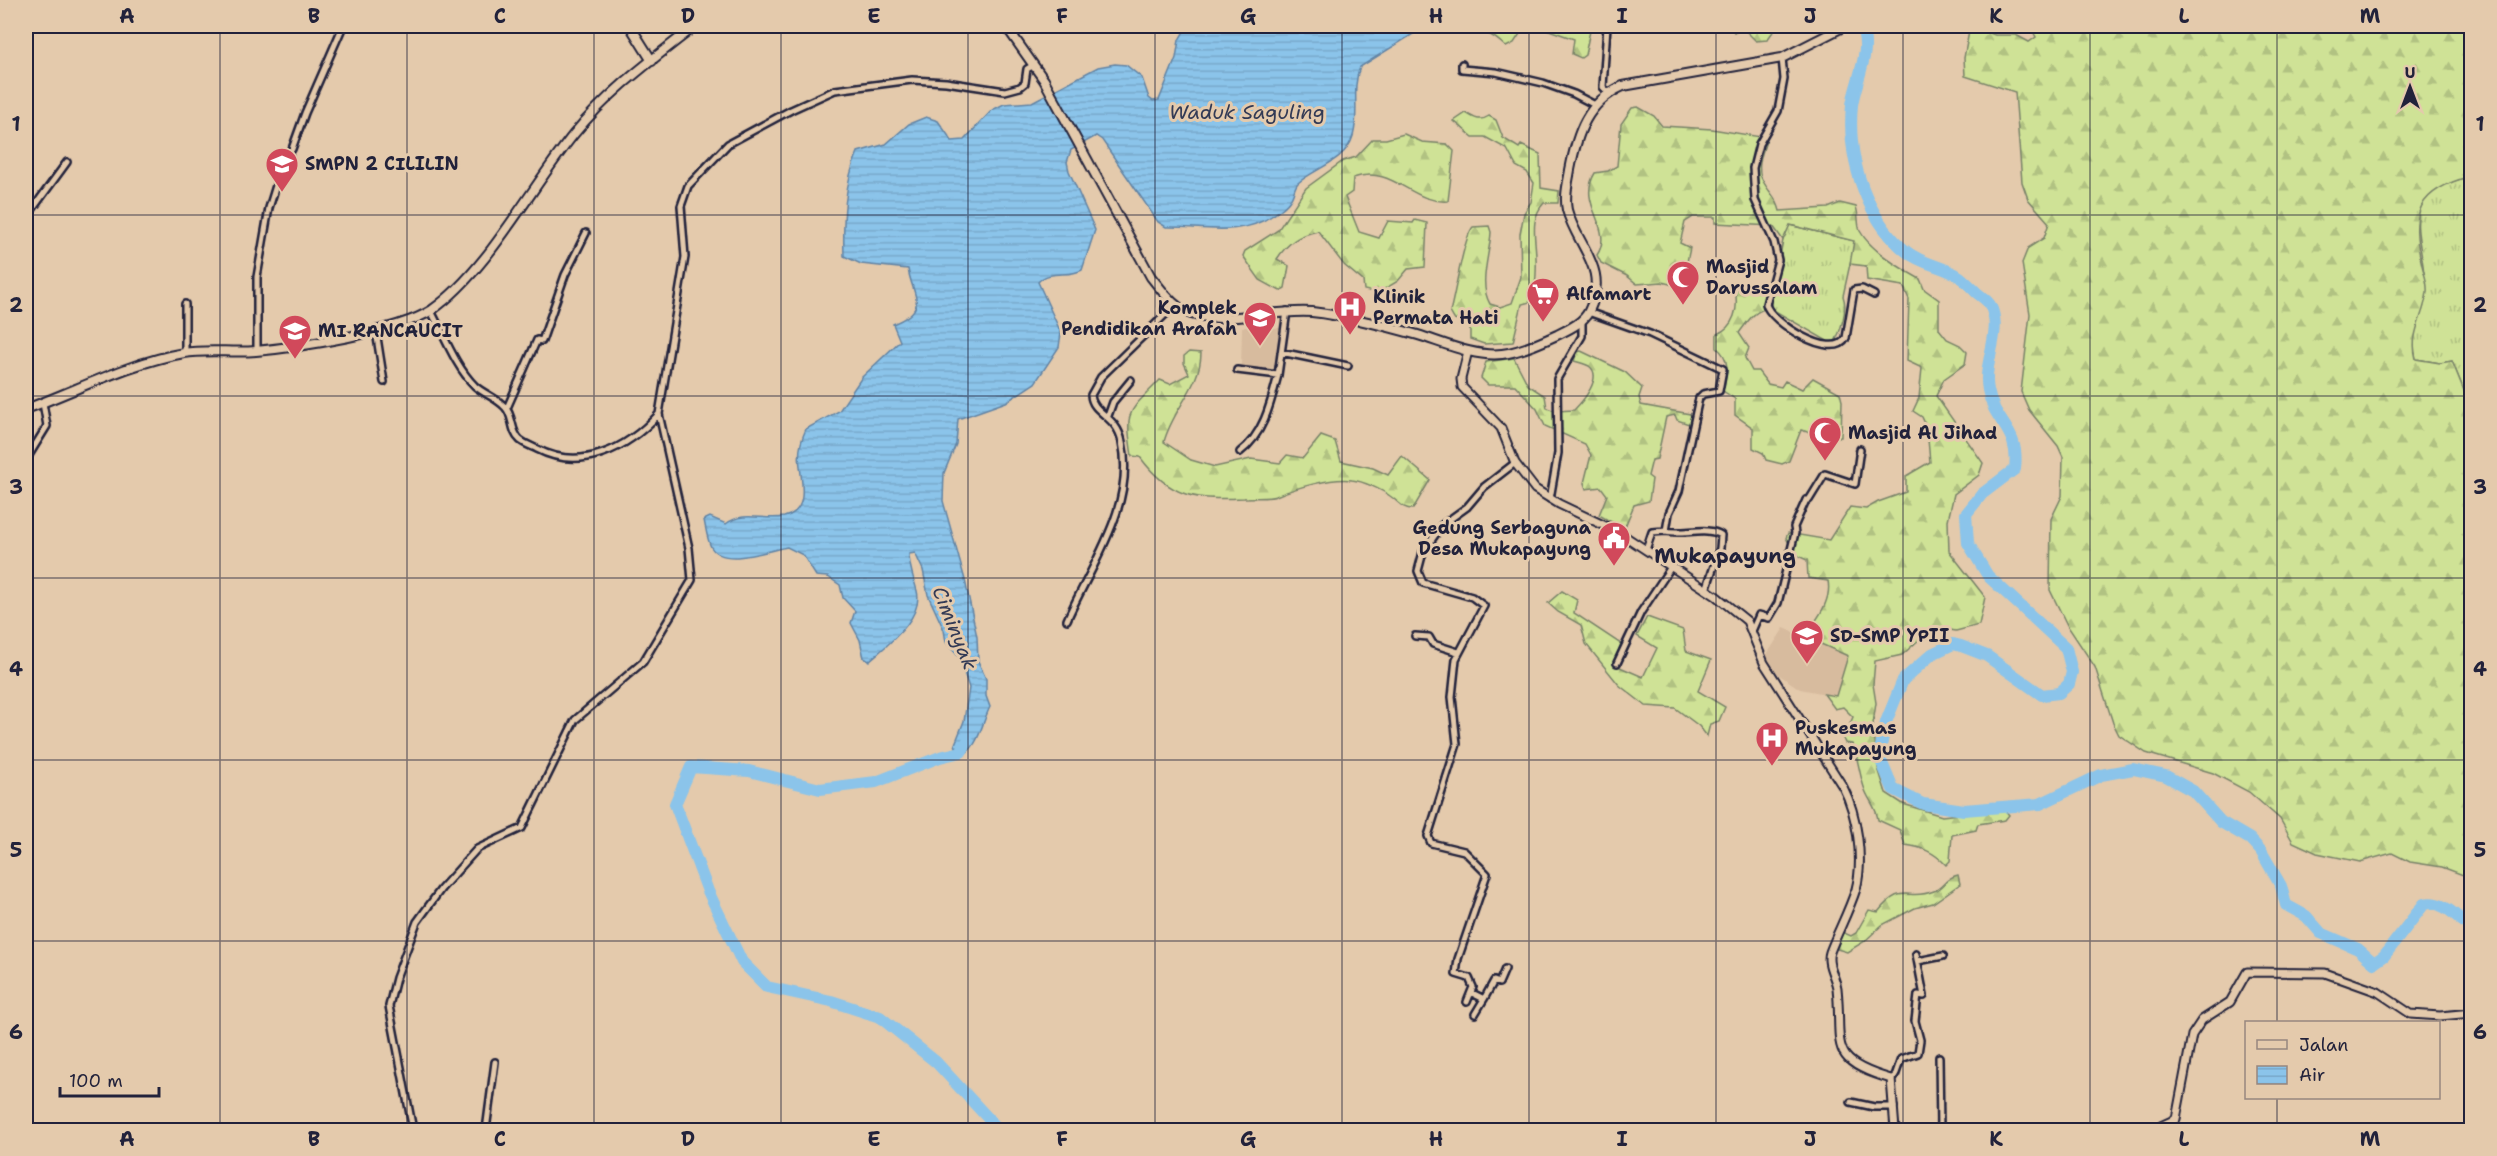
<svg xmlns="http://www.w3.org/2000/svg" width="2497" height="1156" viewBox="0 0 2497 1156" font-family="'Shantell Sans',sans-serif">
<defs>
<pattern id="grass-tufts" width="24" height="20" patternUnits="userSpaceOnUse" patternTransform="scale(1.5)"><rect width="24" height="20" fill="#cfe296"/><path d="M3 7l-1-3M5 7V3M7 7l1-3M15 17l-1-3M17 17v-4M19 17l1-3" fill="none" stroke="#b1c282"/></pattern>
<pattern id="forest-firs" width="22" height="20" patternUnits="userSpaceOnUse" patternTransform="scale(1.5)"><rect width="22" height="20" fill="#cfe296"/><path d="M5 1l3.5 6h-7zM16 11l3.5 6h-7z" fill="#b1c282"/></pattern>
<pattern id="water-rules" width="6" height="5" patternUnits="userSpaceOnUse" patternTransform="scale(1.5)"><rect width="6" height="5" fill="#8bc4ea"/><path d="M0 2.5h6" fill="none" stroke="#78a8ca"/></pattern>
</defs>
<rect width="100%" height="100%" fill="#e4caac"/>
<filter id="ink" filterUnits="userSpaceOnUse"><feTurbulence type="fractalNoise" baseFrequency=".0167" numOctaves="2"/><feDisplacementMap in="SourceGraphic" scale="12" xChannelSelector="R" yChannelSelector="G"/><feConvolveMatrix kernelMatrix="1 2 1 2 8 2 1 2 1" color-interpolation-filters="sRGB"/></filter>
<g filter="url(#ink)">
<path fill="#d7bb9e" d="M 1242,327 L 1279,328 L 1277,369 L 1241,367 Z
M 1784,628 L 1848,656 L 1836,696 L 1800,689 L 1775,672 L 1764,659 Z"/>
<path fill="url(#grass-tufts)" stroke="#788268" stroke-width="1.5" d="M 2471,176 L 2471,408 L 2452,361 L 2440,363 L 2416,359 C 2412,343 2414,329 2419,314 C 2422,308 2425,303 2425,296 C 2428,239 2387,196 2471,176 Z
M 1789,225 L 1855,241 L 1843,296 C 1848,309 1841,330 1835,342 L 1829,342 L 1770,308 L 1783,240 Z"/>
<path fill="url(#forest-firs)" stroke="#788268" stroke-width="1.5" d="M 1466,26 L 1525,26 L 1514,43 L 1506,47 C 1488,30 1485,32 1460,33 L 1460,27 Z
M 1538,26 L 1591,26 L 1585,55 L 1581,58 L 1572,54 L 1574,39 Z
M 1730,26 L 1763,26 L 1775,29 L 1767,40 L 1756,41 L 1744,29 L 1734,32 Z
M 1970,26 L 1995,35 L 2016,35 L 2029,42 L 2036,37 L 2030,26 L 2471,26 L 2471,176 C 2418,190 2409,212 2422,265 C 2424,274 2428,282 2427,292 C 2424,317 2409,333 2416,359 L 2440,363 L 2452,361 L 2471,408 L 2471,878 L 2442,867 L 2410,862 L 2392,853 L 2360,862 L 2317,853 L 2293,842 L 2280,819 L 2249,792 L 2213,773 L 2146,753 L 2119,735 L 2113,723 L 2095,667 L 2067,625 L 2050,590 L 2051,519 L 2062,496 L 2063,457 L 2058,446 L 2029,410 L 2021,392 L 2030,314 L 2022,263 L 2028,248 L 2044,238 L 2049,223 L 2028,199 L 2022,182 L 2015,92 L 1965,76 L 1964,58 Z
M 1638,107 L 1654,116 L 1662,126 L 1712,129 L 1767,138 C 1763,151 1755,168 1763,181 C 1769,193 1777,197 1780,211 L 1828,208 L 1840,203 L 1856,207 C 1859,215 1857,223 1860,231 C 1871,251 1900,268 1920,279 L 1924,289 L 1939,300 L 1939,329 L 1947,339 L 1960,345 L 1967,352 L 1965,364 L 1944,379 L 1936,396 L 1983,463 L 1979,475 L 1954,494 L 1948,520 L 1949,551 L 1985,597 L 1979,625 L 1956,631 L 1938,628 L 1921,638 L 1902,655 L 1875,661 L 1873,684 L 1876,703 L 1873,724 L 1878,768 L 1886,793 L 1903,804 L 1942,816 L 2004,809 L 2009,815 L 2005,820 L 1978,824 L 1976,830 L 1952,835 L 1950,861 L 1946,865 C 1934,852 1922,847 1905,845 L 1900,830 L 1878,820 C 1877,808 1869,801 1865,790 C 1859,774 1859,760 1852,744 L 1845,743 L 1841,734 L 1849,726 L 1853,717 L 1843,707 L 1835,709 L 1824,694 L 1836,696 L 1848,656 L 1796,633 L 1803,622 L 1814,623 C 1823,611 1831,596 1828,581 L 1808,578 L 1807,560 L 1796,555 L 1786,538 L 1788,533 L 1829,540 L 1850,507 L 1866,509 L 1878,502 L 1906,492 L 1906,476 L 1930,462 L 1927,428 L 1922,417 L 1913,411 L 1919,398 L 1922,368 L 1907,361 L 1909,299 L 1903,286 L 1867,280 L 1866,266 L 1850,264 L 1854,241 L 1790,225 L 1783,240 L 1773,226 L 1715,223 L 1715,217 L 1693,217 L 1685,222 L 1680,243 L 1690,248 L 1685,271 L 1696,286 L 1693,290 L 1662,282 L 1637,284 L 1627,276 L 1601,263 L 1597,255 C 1615,228 1576,204 1595,173 L 1608,171 L 1617,166 L 1621,124 L 1632,108 Z
M 1466,113 C 1474,118 1480,122 1489,116 L 1496,120 L 1503,138 L 1519,148 L 1521,145 L 1540,154 L 1541,188 L 1559,191 L 1558,203 L 1544,203 C 1529,219 1536,239 1536,258 C 1537,272 1535,287 1534,301 L 1522,304 L 1513,342 L 1484,344 L 1470,339 L 1470,322 L 1454,319 L 1450,312 C 1455,294 1464,236 1473,227 L 1489,226 L 1491,232 C 1490,254 1478,284 1490,304 L 1500,307 L 1512,303 L 1521,277 L 1520,234 L 1524,213 L 1531,202 L 1534,183 L 1527,172 L 1516,166 L 1507,149 L 1485,137 L 1473,137 L 1454,121 Z
M 1404,134 L 1422,142 L 1447,144 L 1454,151 L 1448,201 C 1411,204 1393,164 1353,178 L 1352,192 L 1345,197 L 1359,232 L 1379,238 L 1388,221 L 1413,223 L 1415,220 L 1427,223 L 1425,267 L 1408,269 L 1398,281 L 1378,293 L 1364,290 L 1363,281 L 1344,265 L 1318,231 C 1299,235 1288,242 1277,259 L 1289,266 L 1285,288 L 1280,291 L 1260,280 L 1243,256 L 1245,251 L 1278,230 L 1306,188 L 1343,161 L 1356,157 L 1373,139 L 1386,139 Z
M 1744,285 L 1749,290 L 1773,294 L 1770,308 C 1755,309 1748,321 1739,333 L 1749,348 L 1745,358 L 1752,371 L 1758,371 L 1768,384 L 1781,387 L 1785,381 L 1802,389 L 1813,378 L 1840,393 L 1842,401 L 1841,437 L 1824,437 L 1801,430 L 1789,461 L 1782,464 L 1766,460 L 1763,453 L 1753,448 L 1753,428 L 1735,415 L 1735,399 L 1723,391 C 1726,375 1732,360 1717,348 L 1717,334 C 1734,327 1739,308 1735,291 Z
M 1581,351 L 1625,372 L 1642,388 L 1639,397 L 1641,405 L 1690,414 L 1691,416 L 1689,424 L 1677,420 L 1675,415 L 1666,417 L 1657,459 L 1652,460 L 1648,476 L 1652,479 L 1649,501 L 1634,505 L 1624,529 L 1599,515 L 1607,495 L 1601,487 L 1586,489 L 1584,483 L 1591,455 L 1585,444 L 1545,426 L 1537,409 L 1515,385 L 1488,385 L 1481,378 L 1486,362 L 1514,358 L 1528,385 L 1545,396 L 1547,408 L 1555,411 L 1574,410 C 1582,402 1604,377 1589,366 C 1585,364 1578,362 1574,361 L 1577,352 Z
M 1189,352 L 1201,353 C 1201,386 1172,410 1164,442 L 1191,460 L 1215,467 L 1251,459 L 1280,463 L 1287,455 L 1303,458 L 1321,436 L 1335,441 L 1341,461 L 1373,468 L 1388,475 L 1402,456 L 1430,480 L 1413,509 C 1402,509 1399,502 1390,496 C 1382,490 1363,481 1352,480 C 1332,477 1295,488 1276,496 C 1268,499 1254,497 1244,498 C 1196,500 1171,499 1140,457 L 1132,456 C 1125,409 1127,414 1160,380 L 1170,384 L 1189,374 L 1184,363 L 1184,356 Z
M 1562,591 L 1577,600 L 1574,613 L 1621,644 L 1613,664 L 1643,677 L 1657,648 L 1637,636 L 1647,617 L 1683,630 L 1686,651 L 1711,660 L 1698,691 L 1725,707 L 1719,721 L 1710,724 L 1707,736 L 1699,726 L 1675,708 L 1646,706 L 1619,685 L 1586,644 L 1581,625 L 1558,612 L 1548,603 Z
M 1958,875 L 1960,884 L 1933,903 L 1915,908 L 1882,925 L 1865,941 L 1847,952 L 1837,949 L 1842,932 L 1851,936 L 1856,933 L 1869,910 L 1878,912 C 1903,881 1906,902 1934,891 C 1944,887 1946,877 1958,875 Z"/>
<path fill="url(#water-rules)" stroke="#6183a4" stroke-width="1.5" d="M 1187,26 L 1426,26 L 1360,67 C 1351,89 1360,113 1353,136 C 1346,161 1315,168 1298,183 C 1294,187 1294,195 1290,200 C 1287,205 1278,212 1273,215 C 1241,238 1200,226 1166,227 L 1158,222 L 1102,140 L 1096,136 L 1071,150 L 1067,162 L 1069,171 L 1095,230 L 1082,270 C 1068,278 1050,269 1038,282 L 1061,333 L 1059,347 L 1035,383 L 1006,402 L 958,419 L 956,444 L 944,473 L 943,501 L 965,580 L 977,637 L 978,661 L 986,679 L 986,696 L 990,707 C 982,722 978,752 959,756 L 955,744 L 964,721 L 969,688 L 959,657 L 946,642 L 944,630 L 928,595 L 923,570 L 915,553 L 909,554 C 909,567 914,579 917,591 C 924,618 887,645 869,661 L 864,658 L 860,640 L 851,623 L 855,611 L 843,598 L 840,585 L 828,577 L 816,576 L 803,555 L 787,547 C 769,550 723,568 711,547 C 707,539 706,529 704,520 L 710,517 L 726,524 C 744,510 763,521 784,517 C 809,511 802,485 800,466 C 798,454 801,440 806,429 L 839,411 L 862,377 L 900,341 L 893,324 C 930,309 913,297 908,269 L 861,264 L 844,256 C 843,222 844,183 858,152 L 886,144 L 909,124 L 926,117 L 938,121 L 952,141 L 964,140 L 992,110 L 1004,104 L 1032,102 L 1098,67 L 1115,64 L 1126,65 L 1142,78 L 1149,98 L 1153,101 L 1159,100 L 1176,58 L 1179,40 Z"/>
<g fill="none" stroke-linecap="round" stroke-linejoin="round">
<path stroke="#8bc4ea" stroke-width="12" d="M 1860,26 C 1874,47 1855,82 1852,105 C 1849,137 1854,169 1867,198 C 1876,219 1889,238 1907,252 C 1923,265 1945,266 1960,277 C 1966,282 1972,288 1977,293 C 1981,296 1988,301 1990,305 C 2004,332 1982,362 1988,390 C 1994,424 2020,428 2015,469 L 1982,494 L 1966,514 L 1968,543 L 1988,576 L 2066,648 L 2072,672 L 2069,684 L 2059,693 L 2042,695 L 1987,656 L 1961,646 L 1953,644 L 1932,654 L 1903,680 L 1886,722 L 1879,756 L 1893,789 L 1923,804 L 1964,810 L 2040,804 L 2101,775 L 2133,769 L 2166,776 L 2193,791 L 2221,822 L 2250,839 L 2261,851 L 2281,886 L 2286,905 L 2306,916 L 2321,933 L 2358,949 L 2374,963 L 2384,956 L 2424,904 C 2443,899 2458,918 2472,929
M 968,741 L 961,752 L 940,757 L 876,782 L 820,789 L 749,771 L 691,767 L 675,804 L 708,891 L 742,962 L 767,987 L 831,1001 L 880,1017 L 936,1062 L 999,1130"/>
<g stroke="#22223b" stroke-width="10">
<path id="minor" d="M 1607,26 L 1603,87 L 1609,93
M 1782,58 L 1784,79 L 1778,111 L 1759,144 L 1753,168 L 1755,200 L 1774,242 L 1778,260 L 1766,304 C 1769,321 1833,362 1846,338 L 1854,290 L 1862,289 L 1874,295
M 1462,64 L 1462,69 L 1496,72 L 1543,83 L 1574,94 L 1595,105
M 26,218 L 67,162
M 431,311 C 444,335 455,366 475,386 C 484,394 497,398 505,407 C 514,416 510,431 520,440 C 525,444 531,446 537,449 C 581,472 627,449 659,414
M 1588,312 L 1650,334 L 1723,369 L 1719,391 L 1703,394 L 1699,398 L 1679,491 L 1669,513 L 1666,531 L 1652,532 L 1646,550
M 376,331 L 384,382
M 257,351 L 257,277 L 269,208 L 283,163 L 292,149 L 305,113 L 343,26
M 1281,352 L 1348,366
M 185,353 L 185,304
M 1237,370 L 1278,375 L 1287,311
M 507,408 L 537,340 L 542,341 L 565,275 L 586,233
M 1108,416 L 1113,402 L 1131,380
M 1240,452 C 1264,434 1271,402 1278,375
M 26,460 L 47,426 L 43,403
M 1550,499 L 1558,453 L 1557,379 L 1582,336 L 1582,321
M 1666,531 C 1682,535 1708,526 1721,535 L 1720,548 L 1706,590
M 1067,620 C 1091,565 1136,505 1122,442 C 1117,415 1092,414 1091,395 L 1101,377 L 1175,305
M 1752,631 L 1759,615 L 1769,618 L 1778,603 L 1795,533 L 1794,527 L 1806,500 L 1809,500 L 1825,474 L 1855,484 L 1860,449
M 1415,636 L 1429,637 L 1433,644 L 1458,652
M 1617,663 L 1641,612 L 1671,567
M 1918,961 L 1943,956
M 1472,993 L 1484,999 L 1494,981 L 1499,983 L 1505,969
M 1467,1002 L 1473,987 L 1469,978 L 1456,974 L 1458,959 L 1487,874 L 1464,851 L 1431,843 L 1428,836 L 1457,744 L 1452,697 L 1456,659 L 1484,606 L 1472,597 L 1423,583 L 1418,571 L 1423,552 L 1442,525 L 1467,507 L 1484,487 L 1515,463
M 1475,1014 L 1484,999
M 1939,1057 L 1940,1130
M 1891,1079 L 1895,1076 L 1901,1059 L 1918,1053 L 1920,1040 L 1915,1021 L 1918,995 L 1924,996 L 1916,954
M 1851,1102 L 1874,1107 L 1894,1107
M 413,1130 L 389,1006 L 396,978 L 417,922 L 441,889 L 477,849 L 522,828 L 575,720 L 643,662 L 692,580 L 689,548 L 659,414 L 685,257 L 681,206 L 688,186 L 728,144 L 791,110 L 835,90 L 912,80 L 946,82 L 1005,91 L 1020,87 L 1025,83 L 1027,69 L 1034,65
M 486,1130 L 495,1062
M 1577,1130 L 1578,1126 L 1591,1128"/>
</g>
<g stroke="#22223b" stroke-width="11">
<path id="tertiary" d="M 1468,351 L 1461,379 L 1462,387 L 1501,428 L 1515,463 L 1535,489 L 1559,504 L 1620,533 L 1716,596 L 1747,621 L 1764,663 L 1843,787 C 1857,814 1864,859 1856,889 C 1849,911 1838,931 1830,952 C 1826,964 1835,976 1837,988 C 1843,1045 1825,1060 1891,1079 L 1895,1130
M 2152,1130 L 2176,1119 L 2192,1035 L 2202,1020 L 2230,1002 L 2247,972 L 2325,973 L 2378,992 L 2411,1014 L 2440,1016 L 2472,1013"/>
</g>
<g stroke="#22223b" stroke-width="12">
<path id="secondary" d="M 630,26 L 652,61
M 1006,26 L 1044,80 L 1151,277 C 1164,293 1174,309 1195,315 C 1227,324 1275,309 1312,312 C 1348,316 1383,325 1418,335 C 1444,343 1474,357 1502,354 C 1520,352 1540,343 1557,335 C 1569,329 1583,323 1589,311 C 1610,268 1577,247 1567,210 C 1564,196 1568,183 1570,170 C 1577,133 1587,102 1623,86 L 1782,58 L 1845,26
M 26,409 C 78,390 128,363 184,353 C 207,349 232,353 256,351 C 298,347 398,332 432,310 C 487,272 531,187 574,134 C 609,91 652,60 695,26"/>
</g>
<use href="#minor" stroke="#e4caac" stroke-width="5"/>
<use href="#tertiary" stroke="#e4caac" stroke-width="7"/>
<use href="#secondary" stroke="#e4caac" stroke-width="8"/>
</g>
</g>
<path fill="none" stroke="#22223b" stroke-width="1.5" stroke-opacity="0.55" d="M 220,26 L 220,1130M 407,26 L 407,1130M 594,26 L 594,1130M 781,26 L 781,1130M 968,26 L 968,1130M 1155,26 L 1155,1130M 1342,26 L 1342,1130M 1529,26 L 1529,1130M 1716,26 L 1716,1130M 1903,26 L 1903,1130M 2090,26 L 2090,1130M 2277,26 L 2277,1022M 26,215 L 2472,215M 26,396 L 2472,396M 26,578 L 2472,578M 26,760 L 2472,760M 26,941 L 2472,941M 2277,1098 L 2277,1130"/>
<defs>
<g id="school-pin" transform="scale(1.725)"><path d="M0 17L-7.5 6A9.5 9.5 0 1 1 7.5 6Z" fill="#d1495b" stroke="#e4caac"/><path d="M0-5L7-2L0 1L-7-2ZM-4 1L0 2.5L4 1V4Q0 6-4 4Z" fill="#fff"/></g>
<g id="mosque-pin" transform="scale(1.725)"><path d="M0 17L-7.5 6A9.5 9.5 0 1 1 7.5 6Z" fill="#d1495b" stroke="#e4caac"/><path d="M3.5-4.9A6 6 0 1 0 3.5 4.9A5 5 0 1 1 3.5-4.9Z" fill="#fff"/></g>
<g id="supermarket-pin" transform="scale(1.725)"><path d="M0 17L-7.5 6A9.5 9.5 0 1 1 7.5 6Z" fill="#d1495b" stroke="#e4caac"/><path d="M-6-5.5h2.5l.6 2H6L4.5 2H-2.5L-4.4-4H-6ZM-1.5 3.2a1.3 1.3 0 1 0 .1 0ZM3 3.2a1.3 1.3 0 1 0 .1 0Z" fill="#fff"/></g>
<g id="hospital-pin" transform="scale(1.725)"><path d="M0 17L-7.5 6A9.5 9.5 0 1 1 7.5 6Z" fill="#d1495b" stroke="#e4caac"/><path d="M-5-5h3v3.5h4V-5h3V5h-3V1.5h-4V5h-3Z" fill="#fff"/></g>
<g id="civic-pin" transform="scale(1.725)"><path d="M0 17L-7.5 6A9.5 9.5 0 1 1 7.5 6Z" fill="#d1495b" stroke="#e4caac"/><path d="M-.6-6.5H3V-4.5H.6V-3L4-1V1h2V6H-6V1h2V-1L-.6-3ZM-1.2 2.5V6h2.4V2.5Z" fill="#fff"/></g>
</defs>
<g fill-rule="evenodd">
<use href="#school-pin" x="282" y="164"/>
<use href="#mosque-pin" x="1683" y="277"/>
<use href="#supermarket-pin" x="1543" y="294"/>
<use href="#hospital-pin" x="1350" y="307"/>
<use href="#school-pin" x="1260" y="318"/>
<use href="#school-pin" x="295" y="331"/>
<use href="#mosque-pin" x="1825" y="433"/>
<use href="#civic-pin" x="1614" y="538"/>
<use href="#school-pin" x="1807" y="636"/>
<use href="#hospital-pin" x="1772" y="738"/>
</g>
<g text-anchor="middle" dominant-baseline="central" stroke-width="6" stroke-linejoin="round" paint-order="stroke">
<g font-size="18" font-weight="bold" fill="#22223b" stroke="#e4caac" text-anchor="start">
<text x="305" y="164">SMPN 2 CILILIN</text>
<text x="1706" y="267">Masjid<tspan x="1706" dy="21">Darussalam</tspan></text>
<text x="1566" y="294">Alfamart</text>
<text x="1373" y="297">Klinik<tspan x="1373" dy="21">Permata Hati</tspan></text>
<text x="1237" y="308" text-anchor="end">Komplek<tspan x="1237" dy="21">Pendidikan Arafah</tspan></text>
<text x="318" y="331">MI RANCAUCIT</text>
<text x="1848" y="433">Masjid Al Jihad</text>
<text x="1591" y="528" text-anchor="end">Gedung Serbaguna<tspan x="1591" dy="21">Desa Mukapayung</tspan></text>
<text x="1830" y="636">SD-SMP YPII</text>
<text x="1795" y="728">Puskesmas<tspan x="1795" dy="21">Mukapayung</tspan></text>
</g>
<g font-size="20" font-style="italic" fill="#323a55" stroke="#e4caac">
<text x="1247" y="112">Waduk Saguling</text>
<text transform="translate(955 628) rotate(68)">Ciminyak</text>
</g>
<g font-size="21" font-weight="bold" fill="#22223b" stroke="#e4caac">
<text x="1725" y="556">Mukapayung</text>
</g>
</g>
<rect width="2497" height="1156" fill="none" stroke="#e4caac" stroke-width="66"/>
<rect x="2245" y="1021" width="195" height="78" fill="#e4caac" stroke="#96877f" stroke-width="1.5"/>
<rect x="2257" y="1040" width="30" height="9" fill="#e4caac" stroke="#96877f" stroke-width="1.5"/>
<text x="2299" y="1051" font-size="18" fill="#22223b">Jalan</text>
<rect x="2257" y="1066" width="30" height="18" fill="url(#water-rules)" stroke="#96877f" stroke-width="1.5"/>
<text x="2299" y="1081" font-size="18" fill="#22223b">Air</text>
<g transform="translate(2410 87)" stroke="#e4caac" stroke-width="4.5" paint-order="stroke">
<path d="M0-4.5L10 22L0 15L-10 22Z" fill="#22223b"/>
<text y="-9" font-size="16" font-weight="bold" text-anchor="middle" fill="#22223b">U</text>
</g>
<path d="M60 1087v9h99v-9" fill="none" stroke="#22223b" stroke-width="3"/>
<text x="69" y="1087" font-size="18" fill="#22223b" stroke="#e4caac" stroke-width="4.5" paint-order="stroke">100 m</text>
<rect x="33" y="33" width="2431" height="1090" fill="none" stroke="#22223b" stroke-width="2"/>
<g font-size="20" text-anchor="middle" font-weight="bold" fill="#22223b">
<text x="127" y="23">A</text>
<text x="314" y="23">B</text>
<text x="500" y="23">C</text>
<text x="688" y="23">D</text>
<text x="874" y="23">E</text>
<text x="1062" y="23">F</text>
<text x="1248" y="23">G</text>
<text x="1436" y="23">H</text>
<text x="1622" y="23">I</text>
<text x="1810" y="23">J</text>
<text x="1996" y="23">K</text>
<text x="2184" y="23">L</text>
<text x="2370" y="23">M</text>
<text x="16" y="131">1</text>
<text x="2480" y="131">1</text>
<text x="16" y="312">2</text>
<text x="2480" y="312">2</text>
<text x="16" y="494">3</text>
<text x="2480" y="494">3</text>
<text x="16" y="676">4</text>
<text x="2480" y="676">4</text>
<text x="16" y="857">5</text>
<text x="2480" y="857">5</text>
<text x="16" y="1039">6</text>
<text x="2480" y="1039">6</text>
<text x="127" y="1146">A</text>
<text x="314" y="1146">B</text>
<text x="500" y="1146">C</text>
<text x="688" y="1146">D</text>
<text x="874" y="1146">E</text>
<text x="1062" y="1146">F</text>
<text x="1248" y="1146">G</text>
<text x="1436" y="1146">H</text>
<text x="1622" y="1146">I</text>
<text x="1810" y="1146">J</text>
<text x="1996" y="1146">K</text>
<text x="2184" y="1146">L</text>
<text x="2370" y="1146">M</text>
</g>
</svg>
